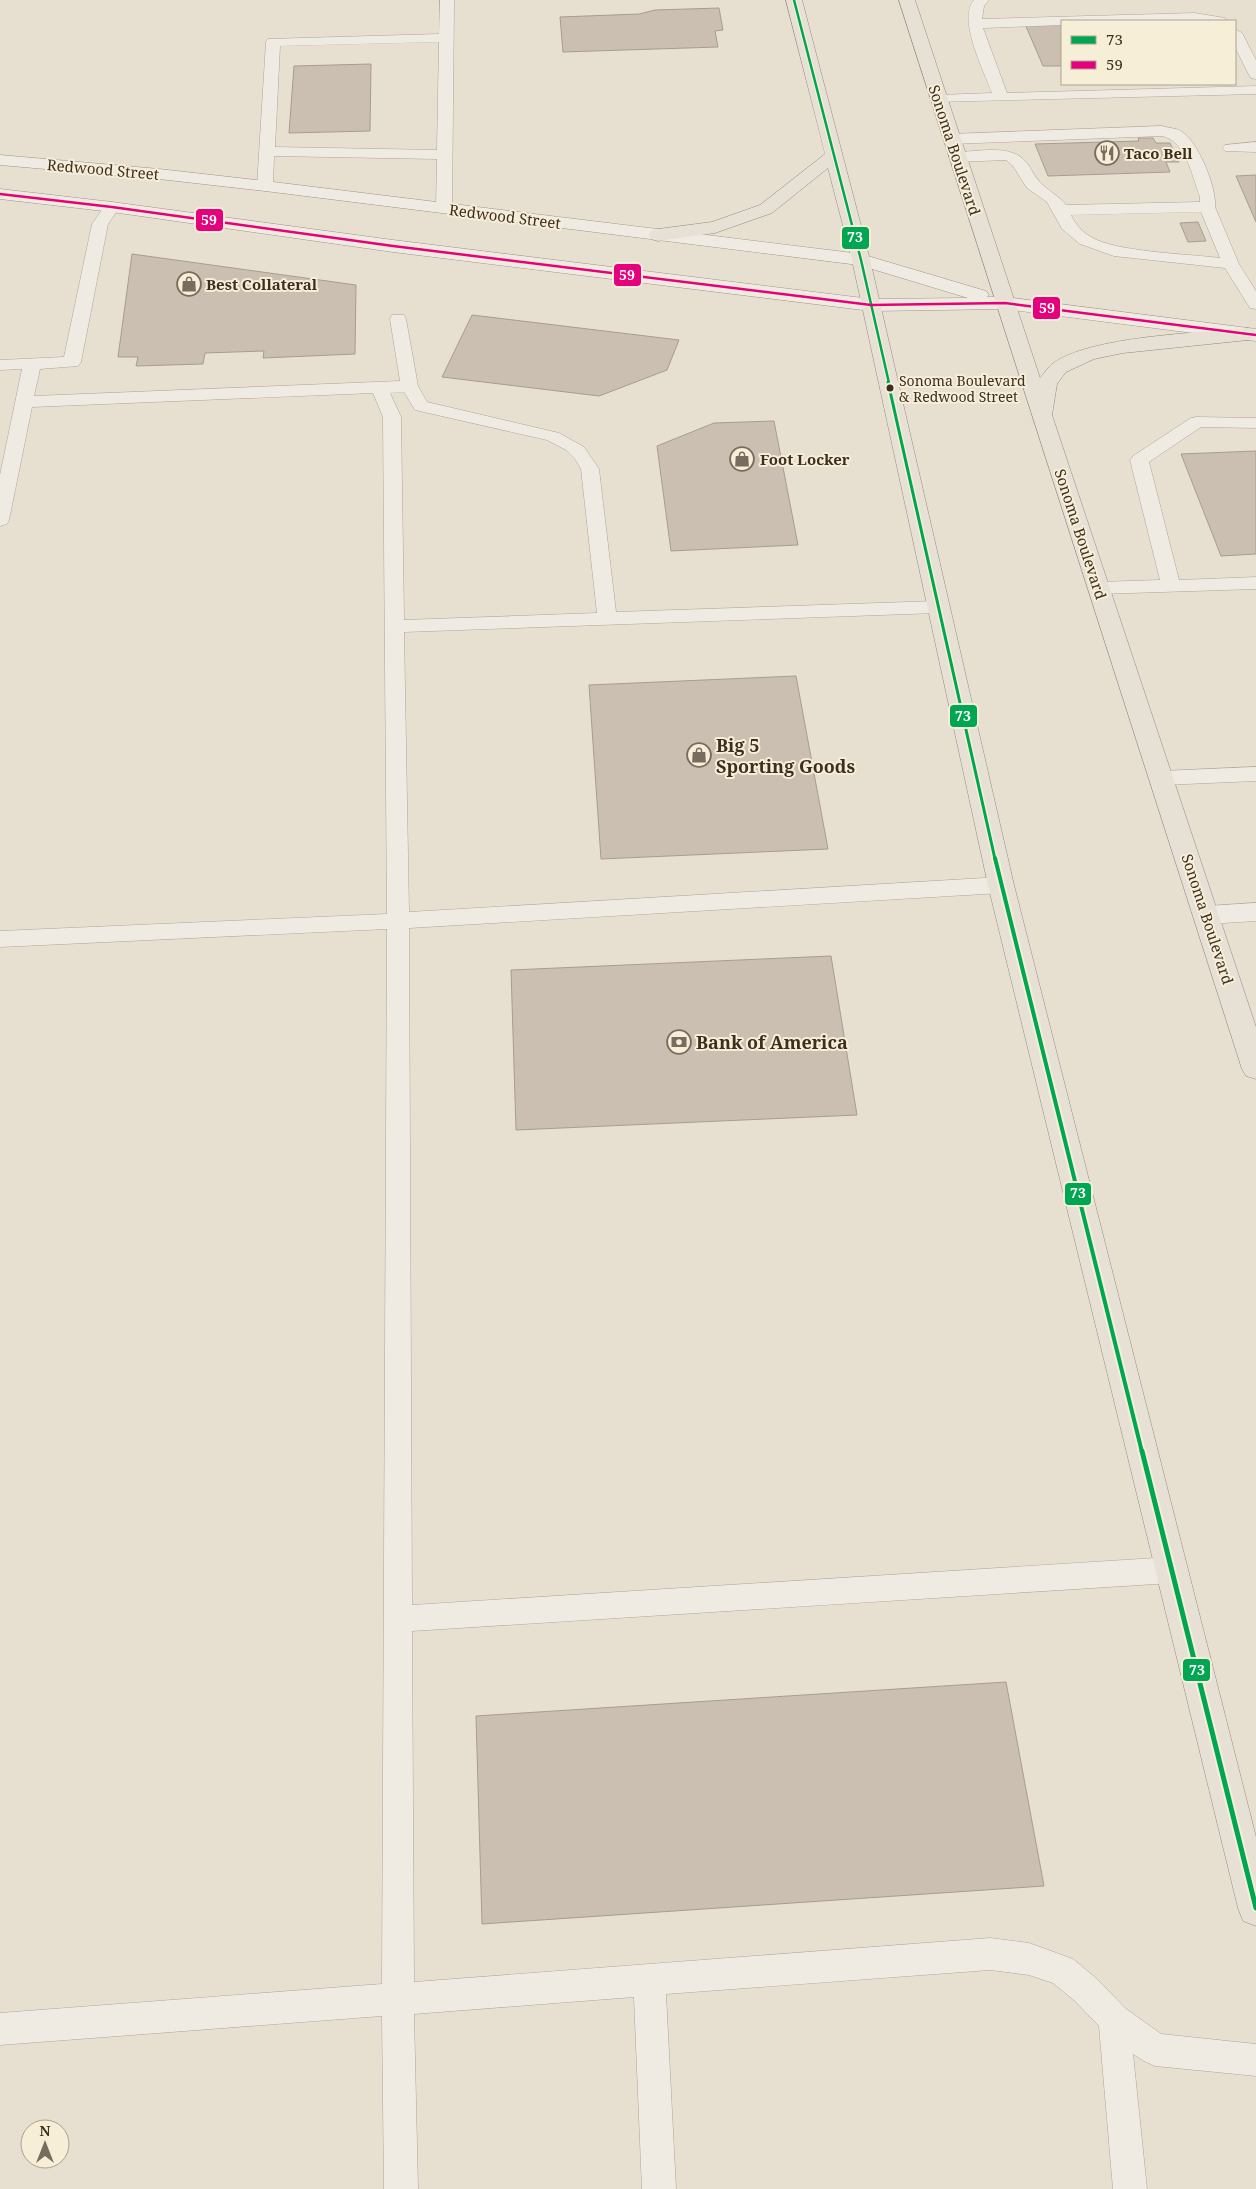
<svg xmlns="http://www.w3.org/2000/svg" width="1256" height="2189" viewBox="0 0 1256 2189" font-family="'Noto Serif',serif">
<rect width="100%" height="100%" fill="#e7e0d1"/>
<path fill="#cbbfb2" stroke="#a89c90" d="M 719,8 L 723,30 L 715,31 L 718,47 L 563,52 L 560,17 L 639,14 L 655,10 Z
M 1062,23 L 1062,66 L 1043,66 L 1025,24 Z
M 371,64 L 370,131 L 289,133 L 294,66 Z
M 1138,138 L 1153,138 L 1156,143 L 1170,143 L 1179,162 L 1166,162 L 1170,172 L 1048,176 L 1035,144 L 1139,141 Z
M 1256,175 L 1256,222 L 1236,176 Z
M 1198,222 L 1206,241 L 1188,242 L 1180,223 Z
M 132,254 L 356,285 L 355,354 L 263,358 L 264,351 L 205,353 L 203,364 L 136,366 L 138,357 L 118,357 Z
M 472,315 L 679,340 L 667,370 L 599,396 L 442,377 Z
M 774,421 L 798,545 L 671,551 L 657,446 L 714,423 Z
M 1256,451 L 1256,554 L 1221,556 L 1181,454 Z
M 796,676 L 828,849 L 601,859 L 589,685 Z
M 831,956 L 857,1115 L 516,1130 L 511,970 Z
M 1006,1682 L 1044,1886 L 482,1924 L 476,1716 Z"/>
<g fill="none" stroke-linecap="round" stroke-linejoin="round">
<g stroke="#ada599" stroke-width="1">
<path id="service" d="M 440,0 L 454,0 L 452,208 L 450,211 L 438,211 L 436,208 L 437,159 L 274,156 L 273,186 L 271,189 L 259,189 L 257,186 L 266,42 L 268,39 L 439,34 ZM 439,42 L 437,150 L 275,147 L 280,46 Z
M 974,0 L 989,0 L 984,6 L 982,19 L 1195,13 L 1225,18 L 1227,21 L 1062,21 L 1062,25 L 983,28 L 1007,93 L 1256,86 L 1256,94 L 933,102 L 931,99 L 933,96 L 938,95 L 992,93 C 984,71 957,19 974,0 Z
M 1235,29 L 1242,33 L 1256,60 L 1256,79 L 1251,78 L 1249,75 L 1235,47 Z
M 1162,126 C 1168,128 1176,128 1181,131 C 1198,141 1217,188 1215,207 L 1239,264 L 1256,291 L 1256,309 L 1250,308 L 1225,268 L 1114,256 L 1080,244 L 1062,229 L 1047,202 L 1027,188 L 1013,166 L 1006,160 L 957,162 L 952,160 L 949,157 L 952,154 L 957,152 C 977,152 1009,144 1024,160 C 1031,166 1033,176 1040,182 C 1048,191 1058,195 1066,205 L 1200,202 L 1200,197 C 1192,176 1186,141 1162,136 L 951,144 L 946,142 L 943,139 L 946,136 L 951,134 ZM 1201,212 L 1220,258 C 1189,254 1115,252 1091,237 C 1082,232 1075,224 1071,215 Z
M 1256,142 L 1256,152 L 1225,151 L 1222,148 L 1225,145 Z
M 112,202 L 118,204 L 120,207 L 108,224 L 81,362 L 78,366 L 40,369 L 34,396 L 400,381 L 390,319 L 392,315 L 404,315 L 406,319 L 418,386 L 427,402 L 559,433 L 584,447 L 599,469 L 616,612 L 937,601 L 944,603 L 947,607 L 944,611 L 937,613 L 404,632 L 409,912 L 1001,877 L 1009,880 L 1012,885 L 1009,890 L 1001,893 L 409,928 L 412,1605 L 1172,1557 L 1182,1561 L 1186,1570 L 1182,1579 L 1172,1583 L 412,1631 L 414,1982 L 990,1938 L 1029,1943 L 1073,1959 L 1097,1979 L 1125,2008 L 1161,2034 L 1256,2044 L 1256,2076 L 1155,2066 L 1144,2061 L 1133,2054 L 1147,2189 L 1113,2189 L 1099,2026 L 1075,2001 L 1053,1983 L 1029,1975 L 990,1970 L 666,1994 L 676,2189 L 642,2189 L 634,1997 L 414,2014 L 418,2189 L 384,2189 L 382,2016 L 0,2045 L 0,2013 L 382,1984 L 387,929 L 0,947 L 0,931 L 387,914 L 383,417 L 373,393 L 32,407 L 9,520 L 7,524 L 0,526 L 0,475 L 22,369 L 0,370 L 0,360 L 64,357 L 92,224 L 106,204 ZM 404,392 L 415,410 L 547,440 L 566,450 L 575,459 L 581,469 L 597,613 L 404,620 L 401,417 L 390,393 Z
M 1197,417 L 1256,418 L 1256,428 L 1201,427 L 1149,462 L 1179,580 L 1256,577 L 1256,589 L 1099,594 L 1092,592 L 1089,588 L 1092,584 L 1099,582 L 1160,580 L 1130,460 L 1133,456 L 1191,418 Z
M 1256,767 L 1256,781 L 1162,785 L 1155,783 L 1152,778 L 1155,773 L 1162,771 Z"/>
</g>
<g stroke="#ada599" stroke-width="1">
<path id="minor" d="M 1256,903 L 1256,921 L 1207,924 L 1198,921 L 1194,915 L 1198,909 L 1207,906 Z"/>
</g>
<g stroke="#9c958a" stroke-width="1">
<path id="secondary" d="M 0,155 L 159,169 L 265,181 L 861,254 L 986,291 L 989,295 L 987,297 L 1005,297 L 1256,329 L 1256,341 L 1005,309 L 871,311 L 393,252 L 112,212 L 0,199 L 0,189 L 112,202 L 393,240 L 871,299 L 968,298 L 859,265 L 265,191 L 159,179 L 0,165 Z"/>
</g>
<g stroke="#928b80" stroke-width="1">
<path id="primary" d="M 786,0 L 802,0 L 870,260 L 1014,885 L 1256,1837 L 1256,1926 L 1243,1921 L 1238,1908 L 988,885 L 852,260 L 828,168 L 772,213 L 715,233 L 658,241 L 651,239 L 649,235 L 651,231 L 658,229 L 712,222 L 760,205 L 825,154 Z
M 899,0 L 915,0 L 1040,378 C 1044,374 1048,367 1052,364 C 1089,336 1200,333 1248,328 L 1256,331 L 1255,338 L 1248,340 L 1123,353 L 1094,359 L 1066,372 L 1057,384 L 1052,415 L 1256,1027 L 1256,1079 L 1246,1076 L 1242,1069 Z"/>
</g>
<use href="#service" fill="#efebe3" fill-rule="evenodd"/>
<use href="#minor" fill="#efebe3" fill-rule="evenodd"/>
<use href="#secondary" fill="#efebe3" fill-rule="evenodd"/>
<use href="#primary" fill="#e6e1d4" fill-rule="evenodd"/>
<g stroke="#f7eed8" stroke-width="5">
<path id="bus-1-far3" d="M 794,0 L 861,260 L 889,383"/>
</g>
<g stroke="#f7eed8" stroke-width="6">
<path id="bus-1-far2" d="M 888,382 L 995,859"/>
</g>
<g stroke="#f7eed8" stroke-width="8">
<path id="bus-1-far1" d="M 995,858 L 1142,1452"/>
</g>
<g stroke="#f7eed8" stroke-width="9">
<path id="bus-1" d="M 1142,1451 L 1256,1908"/>
</g>
<g stroke="#f7eed8" stroke-width="5">
<path id="bus-2" d="M 0,194 L 112,207 L 393,246 L 871,305 L 1005,303 L 1256,335"/>
</g>
<use href="#bus-1-far3" stroke="#00a651" stroke-width="2.5"/>
<use href="#bus-1-far2" stroke="#00a651" stroke-width="3"/>
<use href="#bus-1-far1" stroke="#00a651" stroke-width="4"/>
<use href="#bus-1" stroke="#00a651" stroke-width="5"/>
<use href="#bus-2" stroke="#e5007d" stroke-width="2.5"/>
</g>
<defs>
<g id="restaurant-ring" transform="scale(1.25)"><circle r="9.5" fill="#f7eed8" stroke="#786c5e" stroke-width="1.5"/><path d="M-5-6h1v4h1v-4h1v4h1v-4h1v5L-1.5 .5V6h-2V.5L-5-1ZM5-6V6H3V1.5H1.5Q1.5-4 5-6Z" fill="#786c5e"/></g>
<g id="shop-ring" transform="scale(1.25)"><circle r="9.5" fill="#f7eed8" stroke="#786c5e" stroke-width="1.5"/><path d="M-5-2.5h2.3a2.7 3.5 0 0 1 5.4 0H5L5.5 6h-11ZM-1.5-2.5h3a1.5 2.3 0 0 0-3 0Z" fill="#786c5e"/></g>
<g id="bank-ring" transform="scale(1.25)"><circle r="9.5" fill="#f7eed8" stroke="#786c5e" stroke-width="1.5"/><path d="M-6-4H6V4H-6ZM0-2.3a2.3 2.3 0 1 0 0 4.6a2.3 2.3 0 1 0 0-4.6Z" fill="#786c5e"/></g>
</defs>
<g fill-rule="evenodd">
<use href="#restaurant-ring" x="1107" y="153"/>
<use href="#shop-ring" x="189" y="284"/>
<use href="#shop-ring" x="742" y="459"/>
<use href="#shop-ring" x="699" y="755"/>
<use href="#bank-ring" x="679" y="1042"/>
</g>
<circle fill="#3d2e20" stroke="#f7eed8" stroke-width="2" cx="890" cy="388" r="4.5"/>
<g text-anchor="middle" dominant-baseline="central" stroke-width="4" stroke-linejoin="round" paint-order="stroke">
<g font-size="14" fill="#3d2e20" stroke="#f7eed8" text-anchor="start">
<text x="899" y="380">Sonoma Boulevard<tspan x="899" dy="16">&amp; Redwood Street</tspan></text>
</g>
<g font-size="15" fill="#3d2e20" stroke="#f7eed8">
<text transform="translate(955 150) rotate(72)">Sonoma Boulevard</text>
<text transform="translate(103 169) rotate(5)">Redwood Street</text>
<text transform="translate(505 216) rotate(7)">Redwood Street</text>
<text transform="translate(1081 534) rotate(72)">Sonoma Boulevard</text>
<text transform="translate(1208 919) rotate(72)">Sonoma Boulevard</text>
</g>
<g font-size="15" font-weight="bold" fill="#3d2e20" stroke="#f7eed8" text-anchor="start">
<text x="1124" y="153">Taco Bell</text>
<text x="206" y="284">Best Collateral</text>
<text x="760" y="459">Foot Locker</text>
</g>
<g font-size="18" font-weight="bold" fill="#3d2e20" stroke="#f7eed8" text-anchor="start">
<text x="716" y="745">Big 5<tspan x="716" dy="21">Sporting Goods</tspan></text>
<text x="696" y="1042">Bank of America</text>
</g>
</g>
<g stroke="#f7eed8" stroke-width="2">
<rect x="195" y="208" width="29" height="24" rx="5" fill="#e5007d"/>
<rect x="841" y="226" width="29" height="24" rx="5" fill="#00a651"/>
<rect x="613" y="263" width="29" height="24" rx="5" fill="#e5007d"/>
<rect x="1032" y="296" width="29" height="24" rx="5" fill="#e5007d"/>
<rect x="949" y="704" width="29" height="24" rx="5" fill="#00a651"/>
<rect x="1064" y="1182" width="28" height="24" rx="5" fill="#00a651"/>
<rect x="1182" y="1658" width="29" height="24" rx="5" fill="#00a651"/>
</g>
<g font-size="14" text-anchor="middle" font-weight="bold" fill="#fff">
<text x="209" y="225">59</text>
<text x="855" y="242">73</text>
<text x="627" y="280">59</text>
<text x="1047" y="313">59</text>
<text x="963" y="721">73</text>
<text x="1078" y="1198">73</text>
<text x="1197" y="1675">73</text>
</g>
<rect x="1061" y="20" width="175" height="65" fill="#f7eed8" stroke="#ada18e"/>
<rect x="1071" y="36" width="25" height="8" fill="#00a651" stroke="#ada18e"/>
<text x="1106" y="45" font-size="15" fill="#3d2e20">73</text>
<rect x="1071" y="61" width="25" height="8" fill="#e5007d" stroke="#ada18e"/>
<text x="1106" y="70" font-size="15" fill="#3d2e20">59</text>
<g transform="translate(45 2144)"><circle r="24" fill="#f7eed8" stroke="#ada18e"/>
<path d="M0-4L9 19L0 12L-9 19Z" fill="#786c5e"/>
<text y="-8" font-size="14" font-weight="bold" text-anchor="middle" fill="#3d2e20">N</text>
</g>
</svg>
